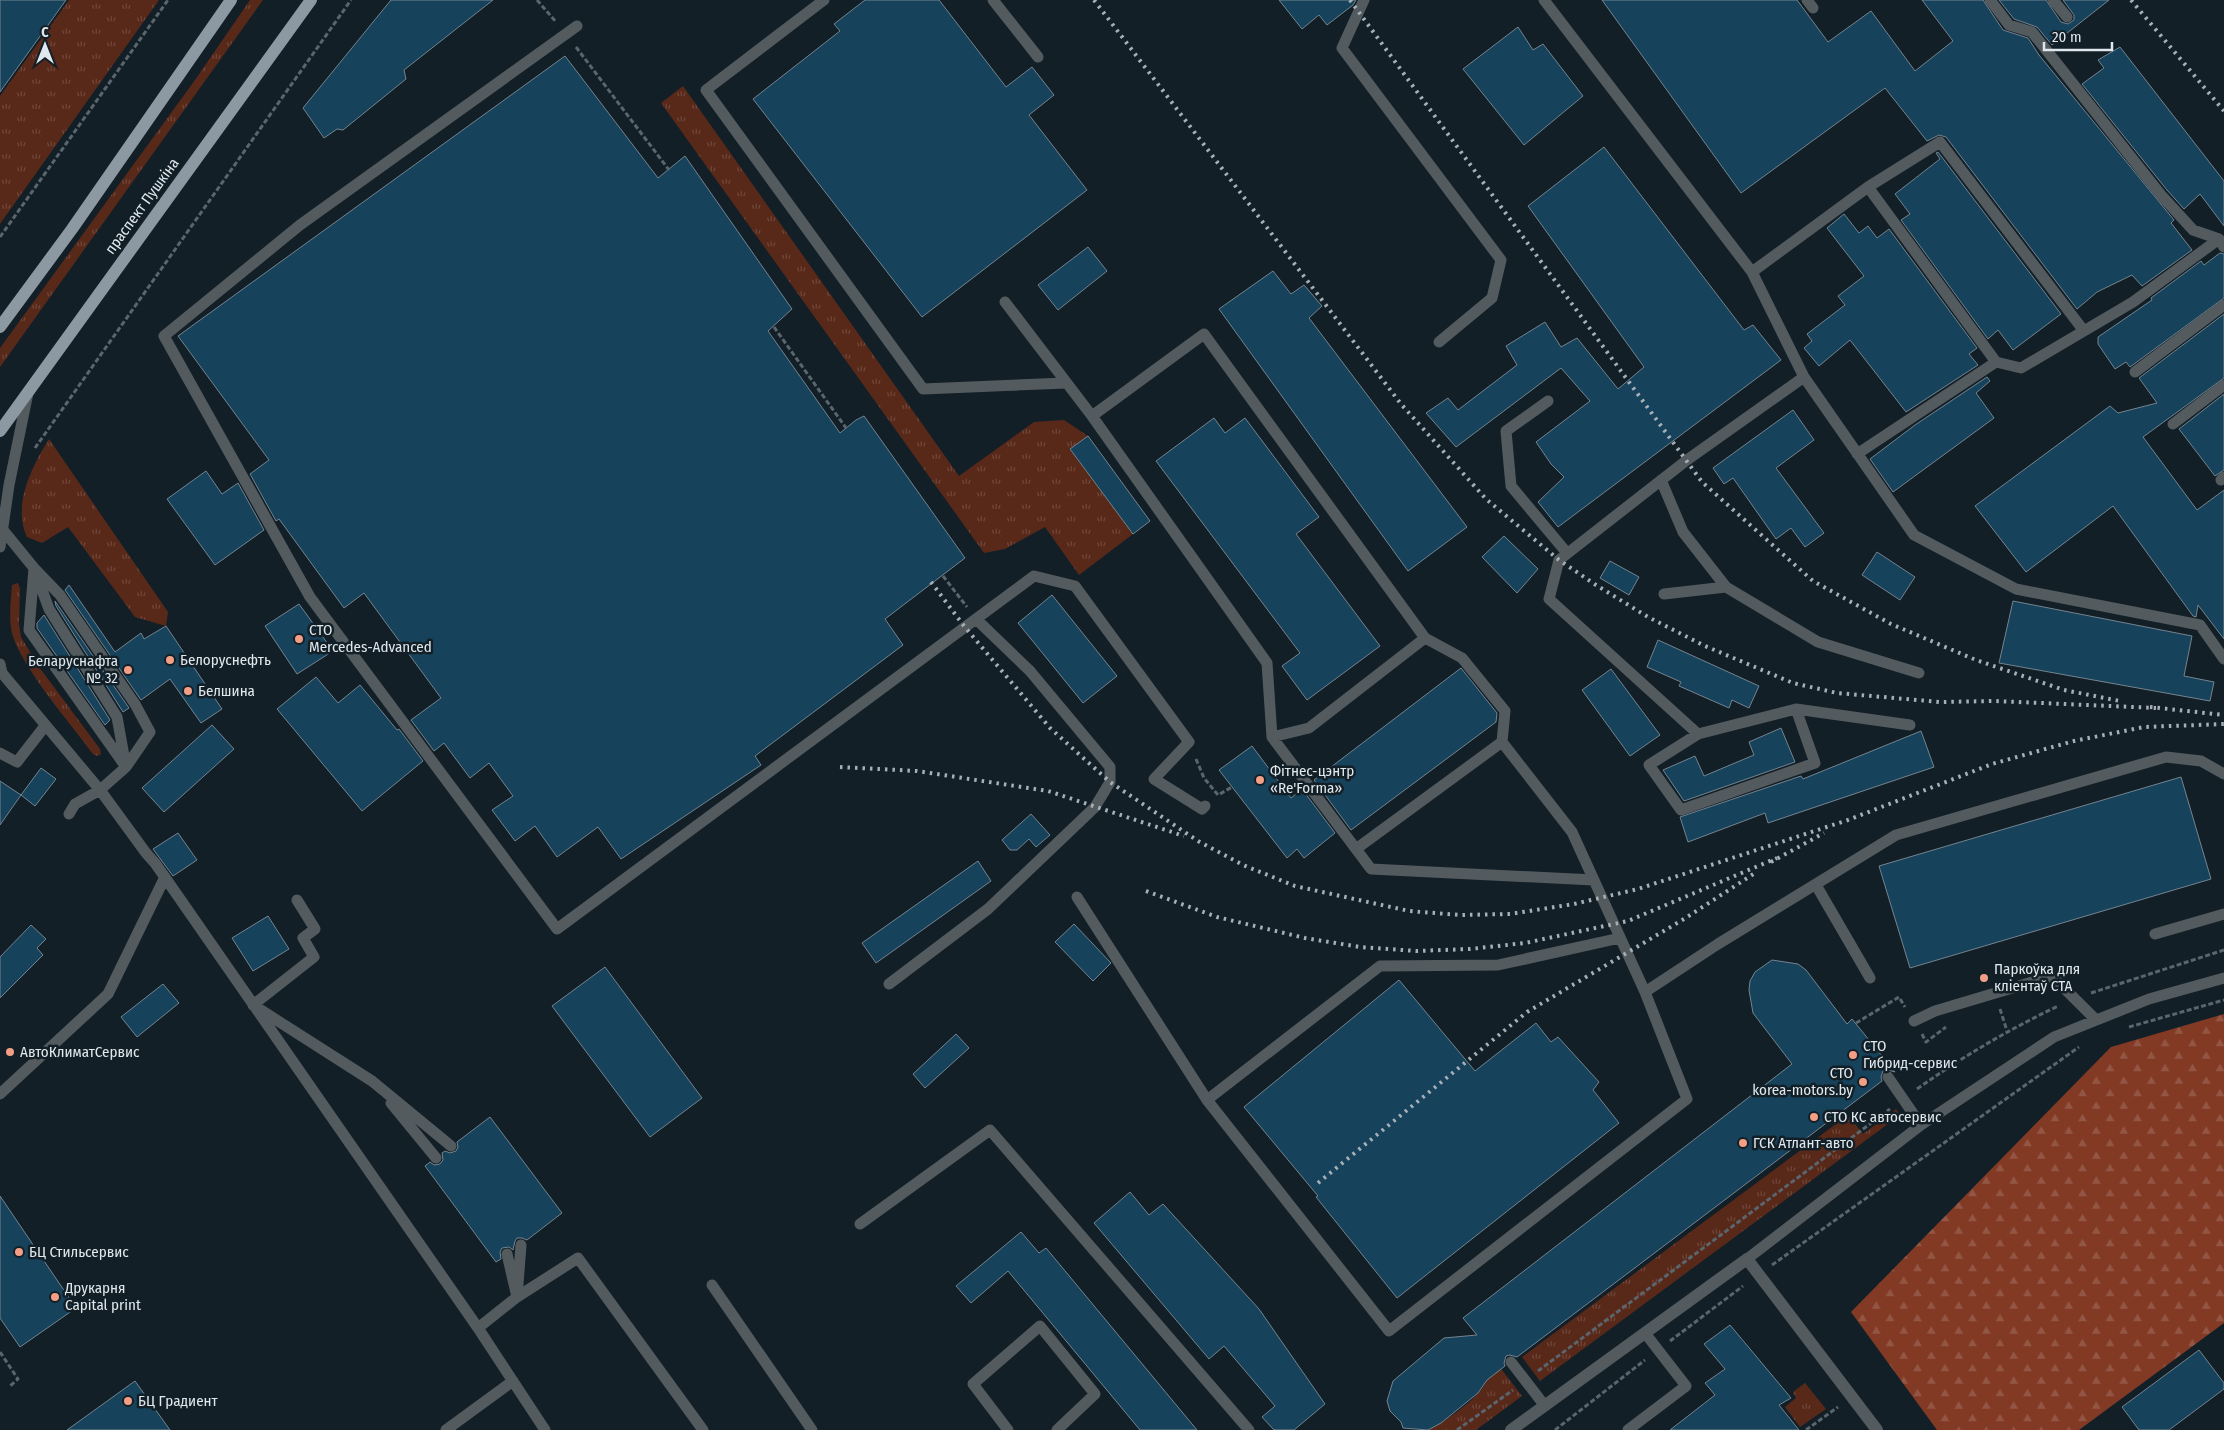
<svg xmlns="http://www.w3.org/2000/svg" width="2224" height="1430" viewBox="0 0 2224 1430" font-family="'Fira Sans Condensed',sans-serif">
<defs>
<pattern id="grass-tufts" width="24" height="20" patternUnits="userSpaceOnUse" patternTransform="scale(1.25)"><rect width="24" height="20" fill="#582819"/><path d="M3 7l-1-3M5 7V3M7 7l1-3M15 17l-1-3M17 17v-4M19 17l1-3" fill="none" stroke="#70473b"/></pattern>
<pattern id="forest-firs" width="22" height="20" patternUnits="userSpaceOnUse" patternTransform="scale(1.25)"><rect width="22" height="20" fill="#823a24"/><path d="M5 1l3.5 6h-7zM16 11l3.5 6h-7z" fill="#935644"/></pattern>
</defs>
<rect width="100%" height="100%" fill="#121f27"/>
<path fill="url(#grass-tufts)" d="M 69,0 L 159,0 L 0,224 L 0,96 Z
M 250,0 L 263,0 L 0,367 L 0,348 L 195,80 Z
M 683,86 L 959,476 L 1034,422 L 1064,420 L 1088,436 L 1070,449 L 1133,534 L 1079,575 L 1045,527 L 1005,549 L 984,553 L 661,103 Z
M 49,439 L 168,612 L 166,626 L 135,617 L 68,527 L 42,543 L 27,537 C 12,506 32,466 49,439 Z
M 18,583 L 20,589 L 19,624 L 21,637 L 39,667 L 100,749 L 101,754 L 97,756 L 93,754 C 72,725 15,660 11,628 C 9,614 11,599 12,585 Z
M 1896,1109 L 1900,1115 L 1540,1381 L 1522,1357 L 1848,1115 L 1863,1134 Z
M 1492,1357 L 1522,1396 L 1476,1430 L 1428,1430 C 1446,1421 1475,1401 1485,1384 C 1490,1376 1491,1365 1492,1357 Z
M 1805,1383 L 1826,1409 L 1800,1427 L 1785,1407 L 1796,1398 L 1793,1392 Z"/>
<path fill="url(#forest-firs)" d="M 2224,1014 L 2224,1323 L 2079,1430 L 1937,1430 L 1851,1312 L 2111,1047 Z"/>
<path fill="#17425b" stroke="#74848f" d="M 0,0 L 66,0 L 0,92 Z
M 391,0 L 493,0 L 404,70 L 406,79 L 343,130 L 337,129 L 324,138 L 303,108 Z
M 865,0 L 939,0 L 1006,87 L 1032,67 L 1054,95 L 1029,115 L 1087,190 L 922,317 L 753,99 L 840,31 L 834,24 Z
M 1279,0 L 1356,0 L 1353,5 L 1327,25 L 1319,15 L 1302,29 Z
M 1602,0 L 1797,0 L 1828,42 L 1871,11 L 1915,71 L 1953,41 L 1922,0 L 1983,0 L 2003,30 L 2028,38 L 2039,55 L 2174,220 L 2171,223 L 2192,250 L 2142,286 L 2132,275 L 2097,292 L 2077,309 L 1946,137 L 1939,135 L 1927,141 L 1885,88 L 1741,193 Z
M 1999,0 L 2046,0 L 2061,22 L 2068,24 L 2074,20 L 2074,15 L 2063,0 L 2109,0 L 2052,45 L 2037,27 L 2014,19 Z
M 1518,27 L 1533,50 L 1543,44 L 1583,96 L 1524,145 L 1463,69 Z
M 2120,47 L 2224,181 L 2224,226 L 2200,194 L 2184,209 L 2167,190 L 2082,84 L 2104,68 L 2098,60 Z
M 565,56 L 658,178 L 685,156 L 792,309 L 768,331 L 840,433 L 856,420 L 864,416 L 965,558 L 885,619 L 903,645 L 755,756 L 761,765 L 621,859 L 598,827 L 557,857 L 535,826 L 515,841 L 492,810 L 513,796 L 489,763 L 470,778 L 444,743 L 434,751 L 411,720 L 441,698 L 364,593 L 344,608 L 279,519 L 276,521 L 250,474 L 269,460 L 178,336 Z
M 1604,147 L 1744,330 L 1753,325 L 1781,360 L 1558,527 L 1538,502 L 1564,477 L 1551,464 L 1536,442 L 1590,401 L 1561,368 L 1456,447 L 1426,413 L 1448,398 L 1458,410 L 1517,365 L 1506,346 L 1545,322 L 1561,347 L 1577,338 L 1618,389 L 1644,367 L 1528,206 Z
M 1938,152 L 2061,314 L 2013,350 L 1998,330 L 1988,339 L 1901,220 L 1910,214 L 1895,194 L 1940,159 L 1936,153 Z
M 1844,214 L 1859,233 L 1868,226 L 1877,238 L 1889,229 L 1977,348 L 1969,354 L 1978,365 L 1906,412 L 1850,340 L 1819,366 L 1804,348 L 1812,341 L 1807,334 L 1845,305 L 1838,296 L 1864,276 L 1827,228 Z
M 1088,247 L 1107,271 L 1058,310 L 1038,285 Z
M 2220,253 L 2224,254 L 2224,298 L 2130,367 L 2126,362 L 2115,369 L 2098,344 L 2098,337 L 2152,300 L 2151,298 L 2201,261 L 2204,265 Z
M 1273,271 L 1291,294 L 1304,285 L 1322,306 L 1309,318 L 1467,527 L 1408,571 L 1219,309 Z
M 2224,314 L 2224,378 L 2143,437 L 2197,510 L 2224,490 L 2224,639 L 2198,605 L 2196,617 L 2193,616 L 2113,506 L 2026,572 L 1975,506 L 2110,406 L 2118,413 L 2157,403 L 2139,378 Z
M 1987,377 L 1990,381 L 1976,393 L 1994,418 L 1893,492 L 1870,459 L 1915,425 Z
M 2224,394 L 2224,470 L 2215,476 L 2179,429 Z
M 1793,410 L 1814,440 L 1776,468 L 1824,533 L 1805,547 L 1791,528 L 1776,539 L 1733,478 L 1724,484 L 1713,468 Z
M 1214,418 L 1225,433 L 1245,418 L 1319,517 L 1296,534 L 1380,646 L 1307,700 L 1282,666 L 1300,653 L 1156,461 Z
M 1088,436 L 1150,521 L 1133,534 L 1070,449 Z
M 206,471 L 222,494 L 238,483 L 264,530 L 215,565 L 167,499 Z
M 1504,536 L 1538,569 L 1517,593 L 1482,557 Z
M 1877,552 L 1915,577 L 1900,600 L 1862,575 Z
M 1610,561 L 1639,577 L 1629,595 L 1600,578 Z
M 69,585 L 115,652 L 141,633 L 144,639 L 166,626 L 222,709 L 201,723 L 170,679 L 141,700 L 65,590 Z
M 1052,595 L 1117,676 L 1083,703 L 1018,623 Z
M 55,601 L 129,708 L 123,712 L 56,606 Z
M 2013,601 L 2192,636 L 2184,676 L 2214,682 L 2210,701 L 1999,663 Z
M 299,604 L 333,651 L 297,674 L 265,626 Z
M 44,615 L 110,720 L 105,725 L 37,628 L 37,623 Z
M 1658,640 L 1759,686 L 1749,708 L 1732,700 L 1729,708 L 1679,686 L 1681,682 L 1647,667 Z
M 1461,668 L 1497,713 L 1496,722 L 1351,830 L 1314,780 Z
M 1611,669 L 1660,735 L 1630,756 L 1582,690 Z
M 316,677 L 338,703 L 360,685 L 397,730 L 399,729 L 423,761 L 362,811 L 277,709 Z
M 212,725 L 234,749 L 164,812 L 142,788 Z
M 1781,728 L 1795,762 L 1684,801 L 1663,770 L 1695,756 L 1704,776 L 1754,755 L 1749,742 Z
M 1921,731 L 1934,767 L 1768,823 L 1765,813 L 1688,842 L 1680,817 L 1801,776 L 1803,779 Z
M 1252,746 L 1291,798 L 1302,789 L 1335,833 L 1304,858 L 1297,849 L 1287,858 L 1219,770 Z
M 41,768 L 56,779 L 35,806 L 21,795 Z
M 2181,777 L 2211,879 L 1910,968 L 1879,866 Z
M 0,781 L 21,795 L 0,825 Z
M 1031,814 L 1050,835 L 1036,847 L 1029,839 L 1017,850 L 1010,850 L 1002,840 Z
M 178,833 L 197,860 L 173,876 L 153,849 Z
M 978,861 L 991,881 L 876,963 L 862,943 Z
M 268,916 L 289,949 L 253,971 L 232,938 Z
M 1074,924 L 1111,963 L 1093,981 L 1055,942 Z
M 31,925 L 46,939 L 37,948 L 43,955 L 0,998 L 0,957 Z
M 1772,960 L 1798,964 L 1806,970 L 1847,1024 L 1852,1019 L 1895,1072 L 1888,1070 L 1883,1071 L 1881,1077 L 1882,1081 L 1517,1357 L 1510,1355 L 1506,1356 L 1504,1363 L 1505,1366 L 1487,1380 L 1478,1393 L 1441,1423 L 1428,1430 L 1403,1428 L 1401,1422 L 1390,1411 L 1387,1401 L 1393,1381 L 1444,1338 L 1477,1335 L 1463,1318 L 1792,1064 L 1753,1013 L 1749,990 L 1750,981 L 1755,972 Z
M 605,967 L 702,1098 L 650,1137 L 552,1006 Z
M 1399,980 L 1475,1071 L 1536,1023 L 1551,1042 L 1558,1037 L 1599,1082 L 1593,1090 L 1619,1123 L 1397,1298 L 1316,1197 L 1318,1196 L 1244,1107 Z
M 163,984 L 179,1003 L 137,1037 L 121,1017 Z
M 956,1034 L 969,1048 L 925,1088 L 913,1074 Z
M 490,1117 L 562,1213 L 527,1240 L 522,1238 L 517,1238 L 515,1241 L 513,1250 L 509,1247 L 502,1248 L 500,1252 L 501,1259 L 496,1262 L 425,1166 L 430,1162 L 434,1165 L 440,1164 L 443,1160 L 442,1153 L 445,1151 L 450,1153 L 456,1151 L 458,1147 L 457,1142 Z
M 1130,1192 L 1149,1215 L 1163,1204 L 1259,1309 L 1325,1404 L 1294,1430 L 1274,1430 L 1262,1417 L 1275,1406 L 1224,1346 L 1209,1359 L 1094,1223 Z
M 0,1196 L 76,1308 L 20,1347 L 0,1318 Z
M 1021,1232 L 1039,1253 L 1046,1248 L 1197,1430 L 1140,1430 L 1008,1271 L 971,1303 L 956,1286 Z
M 1730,1325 L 1791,1398 L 1779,1405 L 1799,1430 L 1670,1430 L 1715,1395 L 1705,1383 L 1725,1369 L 1704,1344 Z
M 2199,1350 L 2224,1383 L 2224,1389 L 2169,1430 L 2139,1430 L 2122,1407 Z
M 135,1381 L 170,1430 L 67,1430 Z"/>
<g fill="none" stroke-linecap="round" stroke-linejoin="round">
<path stroke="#5a656d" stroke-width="3" stroke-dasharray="5 2.5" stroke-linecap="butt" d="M 537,0 L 556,22
M 576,47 L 669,170
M 0,237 L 168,0
M 774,327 L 846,428
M 35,448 L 351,0
M 943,576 L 967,607
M 1196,759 L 1204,778 L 1218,795 L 1232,787
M 2091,993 L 2224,950
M 2000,1009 L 2007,1031
M 1856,1023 L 1899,997 L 1905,1007
M 2129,1027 L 2224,1000
M 1922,1034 L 1926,1042 L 1946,1027
M 1917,1089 C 1964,1056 2006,1031 2058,1006
M 1772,1265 L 2079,1047
M 1670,1341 L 1743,1286
M 0,1352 L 18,1379 L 9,1387
M 1538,1371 L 1890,1109
M 1457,1430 L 1513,1390
M 1555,1430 L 1645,1360
M 1806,1430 L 1838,1407"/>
<path stroke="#545b5f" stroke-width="11" d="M 824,0 L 706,90 L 923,389 L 1066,383
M 993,0 L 1038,57
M 1364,0 L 1342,48 L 1501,260 L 1492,298 L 1439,342
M 1544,0 L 1752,272 L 1804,377 L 1914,535 L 2016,589 L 2200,625 L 2224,659
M 1807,0 L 1813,8
M 1990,0 L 2009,25 L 2032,32 L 2161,195 L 2193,230 L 2219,239 L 2224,247
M 2053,0 L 2067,17
M 577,26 L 300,225 L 164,336 L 310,597 L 557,929 L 1034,576 L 1075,586 L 1189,742 L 1154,779 L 1202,809 L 1205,806
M 1868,187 L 1940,142 L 2084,331
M 1752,272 L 1868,187 L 1996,362 L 1857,454
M 1005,302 L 1092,416 L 1267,663 L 1272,737 L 1371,869 L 1594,880
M 1996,362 L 2021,368 L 2133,302 L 2219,239
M 2135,372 L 2224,305
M 1804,377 L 1687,460 L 1559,560 L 1549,599 L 1698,734 L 1796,709 L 1910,725
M 1548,401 L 1506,431 L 1511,486 L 1567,553
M 1092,416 L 1204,334 L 1425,638 L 1309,728 L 1272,737
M 2173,424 L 2224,385
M 1661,480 L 1683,532 L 1726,587 L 1818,642 L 1919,673
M 2221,480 L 2224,477
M 3,530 L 34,568 L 49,609 L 117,717 L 126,767 L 100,790 L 75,804 L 69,814
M 0,547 L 9,485 L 28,393
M 34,568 L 60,595 L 135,704 L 150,732 L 126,767 L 29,630 Z
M 1664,594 L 1726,587
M 1425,638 L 1462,658 L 1505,711 L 1502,742
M 0,664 L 2,673 L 100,790 L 146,853 L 155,863 L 478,1328 L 545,1430
M 1698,734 L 1649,765 L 1681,810 L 1815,763 L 1796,709
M 0,753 L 17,762 L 45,726
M 1356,849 L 1502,742 L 1572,832 L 1645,992 L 1718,944 L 1896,835 L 2166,757 L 2201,761 L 2224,774
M 1816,885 L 1870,978
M 1077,897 L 1207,1100 L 1389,1331 L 1687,1099 L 1645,992
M 297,900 L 315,929 L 303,938 L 314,957 L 253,1005 L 372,1081 L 451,1146
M 2155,934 L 2224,914
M 889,984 L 988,909 L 1095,807 L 1110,782 L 1110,767 L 1030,671 L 976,619
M 1914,1021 L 1935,1011 L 2052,976 L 2096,1020
M 1888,1077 L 1921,1125
M 0,1094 L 108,994 L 165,877
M 1207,1100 L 1380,966 L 1498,965 L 1620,938
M 391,1103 L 436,1158
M 860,1224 L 990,1130 L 1249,1430
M 507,1254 L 517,1297 L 578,1258 L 703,1430
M 1747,1259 L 1921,1125 L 2054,1037 L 2149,999 L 2224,978
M 712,1285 L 812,1430
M 478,1328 L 517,1297 L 521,1245
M 1511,1362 L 1545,1406
M 446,1430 L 513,1381
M 1008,1430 L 973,1384 L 1040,1326 L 1095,1394 L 1057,1430
M 1628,1430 L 1686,1386 L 1645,1333"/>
<path stroke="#545b5f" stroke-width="12" d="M 1511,1430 L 1747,1259 L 1877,1430"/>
<path stroke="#8c99a3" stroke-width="12" d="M 0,327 L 72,229 L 231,0
M 0,431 L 311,0"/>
<path stroke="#a7b0b7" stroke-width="4" stroke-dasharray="2.5 5" stroke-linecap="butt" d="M 1094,0 L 1401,404 L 1486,499 L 1559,560 L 1596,585 L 1648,617 L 1705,646 L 1793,683 L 1837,693 L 1940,702 L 1995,701 L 2156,708
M 1350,0 L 1702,482 L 1813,581 L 1891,624 L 1976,660 L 2064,690 L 2120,701
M 2131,0 L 2224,111
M 931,582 L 964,626 L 1050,728 L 1110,782 L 1198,841 L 1243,865 L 1295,886 L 1409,911 L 1460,915 L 1510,914 L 1574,904 L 1638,889 L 1848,820 L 1992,764 L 2074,741 L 2144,727 L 2224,724
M 2150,707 L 2224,715
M 840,767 L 917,771 L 1048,791 L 1184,836
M 1771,862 L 1824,833
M 1146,891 L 1217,917 L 1305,938 L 1360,947 L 1416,951 L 1470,949 L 1525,943 L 1628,921 L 1777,858
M 1318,1183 L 1527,1012 L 1684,919 L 1755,873"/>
</g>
<g fill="#f39f86" stroke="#121f27" stroke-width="2">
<circle cx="299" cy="639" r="5"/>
<circle cx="170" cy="660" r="5"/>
<circle cx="128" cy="670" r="5"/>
<circle cx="188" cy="691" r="5"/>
<circle cx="1260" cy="780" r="5"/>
<circle cx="1984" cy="978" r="5"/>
<circle cx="10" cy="1052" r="5"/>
<circle cx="1853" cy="1055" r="5"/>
<circle cx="1863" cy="1082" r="5"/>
<circle cx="1814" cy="1117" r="5"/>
<circle cx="1743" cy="1143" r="5"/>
<circle cx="19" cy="1252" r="5"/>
<circle cx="55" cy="1297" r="5"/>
<circle cx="128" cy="1401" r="5"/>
</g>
<g text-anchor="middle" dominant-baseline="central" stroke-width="5" stroke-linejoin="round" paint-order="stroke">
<g font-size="15" fill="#e0e8ee" stroke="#121f27">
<text transform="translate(142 206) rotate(-54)">праспект Пушкіна</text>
</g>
<g font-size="15" fill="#e0e8ee" stroke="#121f27" text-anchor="start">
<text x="309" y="630">СТО<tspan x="309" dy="17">Mercedes-Advanced</tspan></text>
<text x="180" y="660">Белоруснефть</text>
<text x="118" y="661" text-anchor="end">Беларуснафта<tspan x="118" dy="17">№ 32</tspan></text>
<text x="198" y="691">Белшина</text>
<text x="1270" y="771">Фітнес-цэнтр<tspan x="1270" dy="17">«Re'Forma»</tspan></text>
<text x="1994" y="969">Паркоўка для<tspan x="1994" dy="17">кліентаў СТА</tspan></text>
<text x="1863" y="1046">СТО<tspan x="1863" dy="17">Гибрид-сервис</tspan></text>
<text x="20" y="1052">АвтоКлиматСервис</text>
<text x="1853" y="1073" text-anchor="end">СТО<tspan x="1853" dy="17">korea-motors.by</tspan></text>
<text x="1824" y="1117">СТО КС автосервис</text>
<text x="1753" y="1143">ГСК Атлант-авто</text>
<text x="29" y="1252">БЦ Стильсервис</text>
<text x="65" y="1288">Друкарня<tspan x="65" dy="17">Capital print</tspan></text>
<text x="138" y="1401">БЦ Градиент</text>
</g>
</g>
<g transform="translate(45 45)" stroke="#121f27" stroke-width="4" paint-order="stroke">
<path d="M0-4L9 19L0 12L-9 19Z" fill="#e0e8ee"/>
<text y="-8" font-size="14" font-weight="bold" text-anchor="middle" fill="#e0e8ee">С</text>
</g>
<path d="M2044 42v8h68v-8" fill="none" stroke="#e0e8ee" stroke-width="2.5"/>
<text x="2052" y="42" font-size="15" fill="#e0e8ee" stroke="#121f27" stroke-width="4" paint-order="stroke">20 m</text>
</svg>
